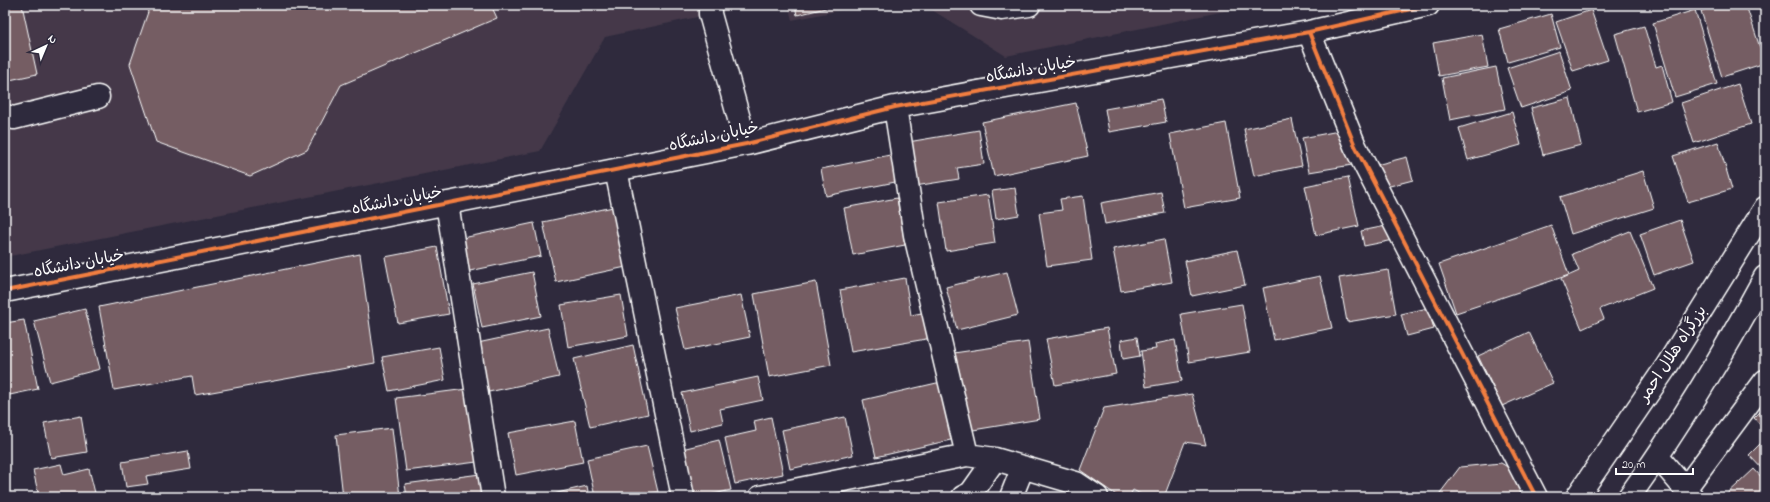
<svg xmlns="http://www.w3.org/2000/svg" width="1770" height="502" viewBox="0 0 1770 502" font-family="'Indie Flower','Playpen Sans Arabic',sans-serif">
<rect width="100%" height="100%" fill="#2f2a3d"/>
<filter id="ink" filterUnits="userSpaceOnUse"><feTurbulence type="fractalNoise" baseFrequency=".025" numOctaves="2"/><feDisplacementMap in="SourceGraphic" scale="8" xChannelSelector="R" yChannelSelector="G"/><feConvolveMatrix kernelMatrix="1 2 1 2 8 2 1 2 1" color-interpolation-filters="sRGB"/></filter>
<g filter="url(#ink)">
<path fill="#443949" d="M 5,5 L 753,5 L 605,37 L 540,151 L 5,257 Z
M 788,5 L 867,5 L 792,20 Z
M 924,5 L 1254,5 L 1006,56 Z"/>
<path fill="#745d64" stroke="#fff" d="M 5,5 L 22,5 L 37,74 L 5,81 Z
M 145,5 L 491,5 L 497,18 L 341,85 L 307,150 L 250,176 L 156,142 L 130,64 L 148,12 Z
M 795,5 L 838,5 L 797,15 Z
M 1719,5 L 1746,5 L 1765,63 L 1722,77 L 1701,11 Z
M 1591,10 L 1608,60 L 1573,71 L 1556,22 Z
M 1695,10 L 1717,84 L 1675,97 L 1653,23 Z
M 1551,14 L 1560,47 L 1508,62 L 1499,29 Z
M 1644,26 L 1656,67 L 1662,65 L 1672,102 L 1637,112 L 1615,34 Z
M 1482,34 L 1488,67 L 1439,76 L 1433,43 Z
M 1559,51 L 1572,91 L 1521,108 L 1507,68 Z
M 1496,67 L 1505,109 L 1450,120 L 1442,78 Z
M 1738,84 L 1751,124 L 1694,143 L 1681,103 Z
M 1570,98 L 1581,145 L 1543,155 L 1531,108 Z
M 1161,99 L 1166,122 L 1109,132 L 1105,109 Z
M 1076,103 L 1088,156 L 994,176 L 982,122 Z
M 1512,112 L 1521,145 L 1468,160 L 1459,128 Z
M 1292,119 L 1302,166 L 1254,176 L 1244,129 Z
M 1226,123 L 1240,198 L 1184,208 L 1170,134 Z
M 979,130 L 984,164 L 957,168 L 959,179 L 915,186 L 908,142 Z
M 1339,131 L 1352,165 L 1309,172 L 1302,138 Z
M 1718,142 L 1732,189 L 1688,202 L 1673,156 Z
M 895,154 L 900,181 L 826,196 L 821,169 Z
M 1407,157 L 1413,180 L 1382,188 L 1376,165 Z
M 1643,171 L 1654,208 L 1571,234 L 1560,197 Z
M 1348,177 L 1359,226 L 1316,235 L 1305,186 Z
M 1015,188 L 1019,215 L 996,219 L 992,191 Z
M 1161,192 L 1165,213 L 1105,224 L 1101,203 Z
M 988,195 L 995,243 L 946,251 L 939,202 Z
M 1083,196 L 1092,260 L 1047,266 L 1039,213 L 1062,210 L 1060,199 Z
M 897,198 L 905,245 L 853,255 L 844,208 Z
M 613,207 L 626,267 L 556,282 L 543,222 Z
M 1680,220 L 1694,261 L 1654,275 L 1640,234 Z
M 534,223 L 541,256 L 465,272 L 458,239 Z
M 1391,225 L 1394,240 L 1364,246 L 1361,231 Z
M 1551,225 L 1569,275 L 1456,313 L 1439,264 Z
M 1630,231 L 1653,288 L 1600,309 L 1604,319 L 1582,329 L 1561,279 L 1579,271 L 1572,254 Z
M 1164,239 L 1172,282 L 1121,291 L 1113,249 Z
M 437,247 L 449,314 L 398,323 L 385,257 Z
M 1237,250 L 1245,285 L 1192,296 L 1185,261 Z
M 360,254 L 375,363 L 195,395 L 192,376 L 114,390 L 99,307 Z
M 1388,270 L 1396,314 L 1347,322 L 1339,278 Z
M 532,272 L 541,316 L 482,328 L 473,284 Z
M 1007,272 L 1018,315 L 957,330 L 946,287 Z
M 1320,276 L 1332,328 L 1274,340 L 1263,288 Z
M 905,278 L 911,315 L 927,312 L 932,338 L 851,352 L 840,290 Z
M 816,282 L 831,365 L 769,377 L 754,294 Z
M 621,295 L 628,336 L 568,347 L 561,305 Z
M 741,295 L 750,337 L 685,350 L 675,308 Z
M 1242,304 L 1250,352 L 1189,362 L 1181,314 Z
M 1428,308 L 1434,329 L 1407,336 L 1401,314 Z
M 85,309 L 100,369 L 50,382 L 34,321 Z
M 24,320 L 38,389 L 5,396 L 5,323 Z
M 548,328 L 559,377 L 484,393 L 473,344 Z
M 1107,328 L 1116,374 L 1055,385 L 1046,339 Z
M 1529,332 L 1553,383 L 1502,406 L 1478,356 Z
M 1137,337 L 1140,356 L 1123,359 L 1121,340 Z
M 1175,340 L 1182,381 L 1146,387 L 1141,351 L 1156,349 L 1155,344 Z
M 1028,342 L 1040,419 L 967,431 L 954,353 Z
M 633,345 L 648,414 L 590,427 L 574,359 Z
M 439,347 L 445,380 L 389,391 L 382,357 Z
M 758,377 L 763,400 L 720,409 L 723,423 L 690,431 L 682,393 Z
M 941,382 L 955,439 L 876,457 L 863,400 Z
M 467,389 L 477,462 L 406,471 L 396,398 Z
M 1192,394 L 1206,445 L 1185,442 L 1164,497 L 1146,497 L 1133,490 L 1129,497 L 1119,497 L 1080,470 L 1104,408 Z
M 1765,407 L 1765,430 L 1754,418 Z
M 81,416 L 87,452 L 51,458 L 44,423 Z
M 771,417 L 783,474 L 735,484 L 725,438 L 756,431 L 754,421 Z
M 845,417 L 853,455 L 790,469 L 782,430 Z
M 575,421 L 583,462 L 516,475 L 508,433 Z
M 392,428 L 400,497 L 343,497 L 336,435 Z
M 1765,439 L 1765,472 L 1749,455 Z
M 719,440 L 731,490 L 701,497 L 694,497 L 682,449 Z
M 647,446 L 658,492 L 636,497 L 595,497 L 587,459 Z
M 188,451 L 191,469 L 146,476 L 148,484 L 126,487 L 122,462 Z
M 1501,463 L 1514,471 L 1525,495 L 1523,497 L 1437,497 L 1460,467 Z
M 61,464 L 64,475 L 89,469 L 96,497 L 39,497 L 33,470 Z
M 1754,469 L 1765,481 L 1765,497 L 1724,497 Z
M 480,474 L 483,497 L 407,497 L 405,484 Z
M 587,486 L 589,497 L 540,497 Z"/>
<g fill="none" stroke-linecap="round" stroke-linejoin="round">
<g stroke="#fff" stroke-width="25">
<path id="minor" d="M 710,5 L 710,14 L 746,144
M 981,5 L 1002,9 L 1029,5
M 1309,32 L 1355,146 L 1536,497
M 895,107 L 915,235 L 967,455
M 5,116 L 14,118 L 98,97
M 616,170 L 683,497
M 447,203 L 493,497
M 5,291 L 746,144 L 895,107 L 1309,32 L 1428,5
M 1658,457 L 1692,497
M 1685,489 L 1765,381
M 760,497 L 967,455 L 995,459 L 1076,483 L 1097,497
M 963,497 L 971,493 L 995,459
M 1011,497 L 1023,467"/>
</g>
<g stroke="#fff" stroke-width="25">
<path id="highway" d="M 1577,497 L 1666,367 L 1765,208
M 1629,497 C 1679,427 1724,353 1765,277"/>
</g>
<use href="#minor" stroke="#2f2a3d" stroke-width="22"/>
<use href="#highway" stroke="#2f2a3d" stroke-width="22"/>
<g stroke="#2f2a3d" stroke-width="6">
<path id="cycleway" d="M 1309,32 L 1355,146 L 1536,497
M 5,291 L 746,144 L 895,107 L 1309,32 L 1428,5"/>
</g>
<use href="#cycleway" stroke="#f27e40" stroke-width="4"/>
</g>
</g>
<g text-anchor="middle" dominant-baseline="central" stroke-width="4" stroke-linejoin="round" paint-order="stroke">
<g font-size="16" fill="#fff" stroke="#2f2a3d">
<text transform="translate(1031 70) rotate(-10)">خیابان دانشگاه</text>
<text transform="translate(714 137) rotate(-12)">خیابان دانشگاه</text>
<text transform="translate(397 201) rotate(-11)">خیابان دانشگاه</text>
<text transform="translate(79 264) rotate(-11)">خیابان دانشگاه</text>
<text transform="translate(1673 354) rotate(-57)">بزرگراه هلال احمر</text>
</g>
</g>
<rect width="1770" height="502" fill="none" stroke="#2f2a3d" stroke-width="20"/>
<rect x="10" y="10" width="1750" height="482" fill="none" stroke="#fff" stroke-width="1.5" filter="url(#ink)"/>
<g transform="translate(46 46) rotate(44)" stroke="#2f2a3d" stroke-width="3" paint-order="stroke">
<path d="M0-3L7 15L0 10L-7 15Z" fill="#ffffff"/>
<text y="-6" font-size="11" font-weight="bold" text-anchor="middle" fill="#ffffff">N</text>
</g>
<path d="M1616 468v6h77v-6" fill="none" stroke="#ffffff" stroke-width="2"/>
<text x="1622" y="468" font-size="12" fill="#ffffff" stroke="#2f2a3d" stroke-width="3" paint-order="stroke">20 m</text>
</svg>
